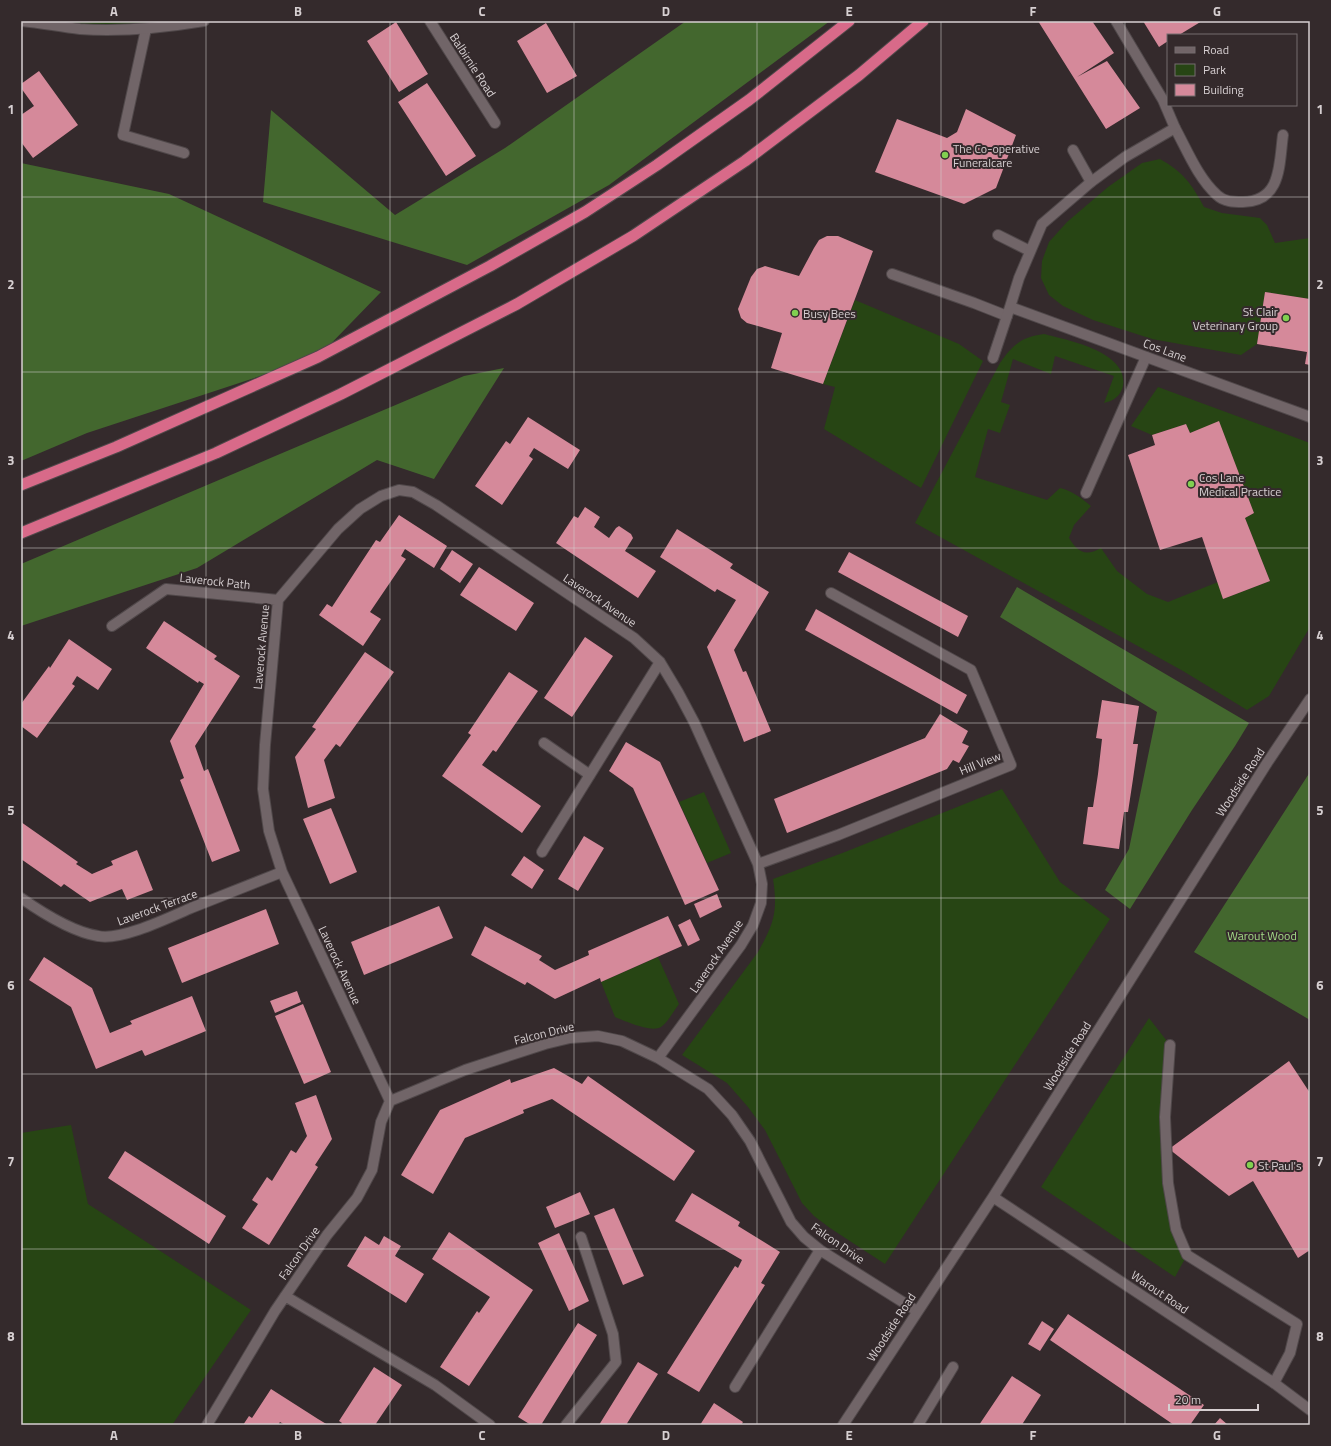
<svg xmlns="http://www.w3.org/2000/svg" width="1331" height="1446" viewBox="0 0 1331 1446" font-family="'Titillium Web',sans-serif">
<rect width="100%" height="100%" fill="#342a2c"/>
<path fill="#274514" d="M 40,21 L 204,21 L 121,30 Z
M 1160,159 C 1183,172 1192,184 1204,207 L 1222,213 L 1260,218 L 1267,225 L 1275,243 L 1310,238 L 1310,299 L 1265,292 L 1257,344 L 1241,355 L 1152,339 L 1093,320 L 1063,306 L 1049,295 L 1041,278 L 1042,261 L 1049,242 L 1067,222 L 1108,187 L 1142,163 Z
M 855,300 L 959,344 L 983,361 L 921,488 L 824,429 L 835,387 L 823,384 Z
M 1044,334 C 1068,340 1129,352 1123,386 C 1121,396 1113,401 1104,403 L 1114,376 L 1055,356 L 1051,374 L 1013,359 L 1001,402 L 1010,405 L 1000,433 L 988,429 L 975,477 L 1047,500 L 1060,488 C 1073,491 1081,498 1091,506 L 1074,525 L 1069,538 C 1078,552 1085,557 1101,548 L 1117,571 L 1147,594 L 1168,602 L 1218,582 L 1223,599 L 1270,581 L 1245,518 L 1254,513 L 1219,422 L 1190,433 L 1186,424 L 1152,435 L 1131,426 L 1158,387 L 1310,443 L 1310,627 L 1269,696 L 1247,710 L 1183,671 L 915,523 L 1000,363 C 1013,344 1022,337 1044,334 Z
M 1002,789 L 1060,882 L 1110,919 L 885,1264 L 830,1228 L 814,1216 L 802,1203 L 765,1130 L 748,1107 L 727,1083 L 682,1055 L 758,952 C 774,923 778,912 773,879 L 845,852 Z
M 704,792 L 731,853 L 707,863 L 679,802 Z
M 658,957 L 679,1004 C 673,1012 668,1022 661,1027 C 651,1033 625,1021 615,1017 L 601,982 Z
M 1149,1018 L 1170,1045 L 1169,1149 L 1176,1229 L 1187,1255 L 1175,1277 L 1041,1187 Z
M 71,1125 L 88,1204 L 251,1310 L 172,1425 L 21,1425 L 21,1133 Z"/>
<path fill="#43672e" d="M 686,21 L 830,21 L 609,185 L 467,265 L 263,202 L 271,110 L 395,215 L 505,148 Z
M 21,163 L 169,194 L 381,292 L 318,357 L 87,433 L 21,461 Z
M 504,368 L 434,479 L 377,460 L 197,568 L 21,626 L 21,564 L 464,376 Z
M 1017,587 L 1249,723 L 1235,746 L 1192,810 L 1130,909 L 1105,890 L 1129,849 L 1157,712 L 1000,617 Z
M 1310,772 L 1310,1020 L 1194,952 Z"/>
<path fill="#d5899a" d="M 1038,21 L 1092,21 L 1114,53 L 1077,77 L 1107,61 L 1140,108 L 1106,129 Z
M 1143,21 L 1202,21 L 1179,35 L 1168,35 L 1168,41 L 1159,47 Z
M 396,22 L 428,74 L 399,92 L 367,41 Z
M 546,23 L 577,76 L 547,93 L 517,41 Z
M 39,71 L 78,125 L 33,158 L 21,142 L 21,115 L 34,106 L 21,88 L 21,84 Z
M 427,83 L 476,156 L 446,176 L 398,102 Z
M 966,109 L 1016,135 L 996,188 L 964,204 L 875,172 L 897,119 L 947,138 L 957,132 Z
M 827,236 L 838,236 L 873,251 L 823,384 L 771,368 L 782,333 L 747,323 L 741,318 L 738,309 L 751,277 L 757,269 L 765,266 L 799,276 L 814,248 L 819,240 Z
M 1265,292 L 1310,299 L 1310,365 L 1305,364 L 1307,352 L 1257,344 Z
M 528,417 L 580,450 L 568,469 L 534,448 L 529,456 L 533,459 L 502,505 L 475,486 L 506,441 L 510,444 Z
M 1219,421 L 1254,513 L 1245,518 L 1270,581 L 1223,599 L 1202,537 L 1160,550 L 1128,455 L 1155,445 L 1152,435 L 1186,424 L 1190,433 Z
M 585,507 L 600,517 L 594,527 L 609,538 L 616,528 L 619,526 L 631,534 L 633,538 L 625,551 L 656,571 L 638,598 L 556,543 L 574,516 L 578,518 Z
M 399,515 L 447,546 L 434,568 L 405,549 L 401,556 L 406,559 L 370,612 L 381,619 L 363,646 L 319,615 L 327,604 L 332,607 L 376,540 L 380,542 Z
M 677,529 L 733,564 L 730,568 L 769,592 L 734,650 L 743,672 L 746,671 L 771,731 L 744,742 L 707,647 L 736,600 L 717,589 L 715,592 L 660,557 Z
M 452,550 L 473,564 L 460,583 L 440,569 Z
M 849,552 L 968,616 L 958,637 L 838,572 Z
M 479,567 L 534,603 L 516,631 L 460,595 Z
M 816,609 L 967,695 L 957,714 L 805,630 Z
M 164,621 L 217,656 L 214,659 L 240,676 L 195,746 L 204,771 L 208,769 L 240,851 L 212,862 L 180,780 L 184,778 L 170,741 L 204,684 L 199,681 L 198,683 L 146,648 Z
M 585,637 L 613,656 L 572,717 L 544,698 Z
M 69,639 L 112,669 L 98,690 L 77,676 L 72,684 L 75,686 L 37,738 L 21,726 L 21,704 L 49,666 L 50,668 Z
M 365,652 L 394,672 L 340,747 L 336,744 L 324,760 L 335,798 L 308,808 L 295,757 L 316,729 L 312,727 Z
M 509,672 L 538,691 L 496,752 L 493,750 L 482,765 L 541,806 L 522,833 L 442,776 L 471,735 L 468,733 Z
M 1102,700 L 1139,706 L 1133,744 L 1138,744 L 1133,779 L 1128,812 L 1124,812 L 1119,849 L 1083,844 L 1088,807 L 1093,807 L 1098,774 L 1102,739 L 1096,738 Z
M 940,714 L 968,731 L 962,743 L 969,746 L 959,763 L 953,760 L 947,769 L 787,833 L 774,799 L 925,738 Z
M 626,742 L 660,762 L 719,890 L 685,905 L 633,788 L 609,771 Z
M 331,808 L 357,872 L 330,884 L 303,819 Z
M 21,822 L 78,862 L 76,864 L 92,874 L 113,865 L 111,861 L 137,850 L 153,890 L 127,900 L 122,889 L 90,902 L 64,884 L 61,887 L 21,859 Z
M 584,836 L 604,848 L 578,891 L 558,879 Z
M 524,856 L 544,870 L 532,889 L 511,875 Z
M 717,894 L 722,907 L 700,918 L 694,904 Z
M 439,906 L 453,938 L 364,975 L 351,942 Z
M 266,909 L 279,944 L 182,983 L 168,948 Z
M 668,916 L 682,946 L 601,982 L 600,978 L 555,999 L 527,982 L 525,985 L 471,955 L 485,926 L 542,956 L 539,960 L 555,970 L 589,955 L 588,951 Z
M 690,919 L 700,940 L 688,946 L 678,925 Z
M 44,957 L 92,988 L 110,1033 L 132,1024 L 130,1021 L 192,996 L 206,1031 L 145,1056 L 142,1050 L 96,1069 L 71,1007 L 29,980 Z
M 297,991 L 301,1002 L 275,1013 L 270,1001 Z
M 303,1004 L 331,1072 L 304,1084 L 275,1016 Z
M 1289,1061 L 1310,1093 L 1310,1250 L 1298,1258 L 1253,1181 L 1229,1196 L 1169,1149 Z
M 554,1068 L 582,1084 L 588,1076 L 695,1151 L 674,1181 L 552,1099 L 523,1110 L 524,1113 L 465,1138 L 433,1194 L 401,1175 L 440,1110 L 510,1079 L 511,1083 Z
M 316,1095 L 332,1139 L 315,1165 L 318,1167 L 269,1245 L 242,1228 L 258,1204 L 252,1200 L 267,1177 L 272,1181 L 291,1150 L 296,1153 L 307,1136 L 295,1103 Z
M 125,1151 L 226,1216 L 209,1244 L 108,1178 Z
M 580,1192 L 590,1214 L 555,1228 L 546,1207 Z
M 692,1193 L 740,1222 L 738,1226 L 780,1252 L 761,1283 L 765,1285 L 699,1392 L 667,1373 L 735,1266 L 738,1268 L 742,1260 L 675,1221 Z
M 614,1208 L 644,1276 L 623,1285 L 594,1216 Z
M 449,1232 L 533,1290 L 469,1386 L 440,1367 L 477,1311 L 479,1313 L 490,1297 L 432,1259 Z
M 559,1233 L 589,1301 L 569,1311 L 538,1243 Z
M 365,1236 L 379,1245 L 384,1236 L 401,1246 L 395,1256 L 424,1274 L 406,1303 L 347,1266 Z
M 1068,1314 L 1204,1405 L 1190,1425 L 1174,1425 L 1050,1340 Z
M 1042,1321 L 1054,1329 L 1040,1351 L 1028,1344 Z
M 578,1323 L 597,1335 L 541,1425 L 531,1425 L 518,1417 Z
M 638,1362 L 658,1374 L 626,1425 L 599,1425 Z
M 374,1367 L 402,1385 L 375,1425 L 341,1425 L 342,1423 L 339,1421 Z
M 1012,1376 L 1041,1395 L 1023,1423 L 1022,1425 L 979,1425 Z
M 271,1389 L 318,1419 L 328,1425 L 285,1425 L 280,1422 L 278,1425 L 243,1425 L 249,1416 L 252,1418 Z
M 714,1403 L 743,1422 L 741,1425 L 700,1425 Z
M 1220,1418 L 1228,1425 L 1214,1425 Z"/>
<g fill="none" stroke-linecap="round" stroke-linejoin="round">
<g stroke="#50484a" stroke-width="12">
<path id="service" d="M 146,29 L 123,135 L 184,153
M 1175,128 C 1187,150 1198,178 1217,195 C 1224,202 1234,202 1243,202 C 1282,201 1279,164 1283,135
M 1073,150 L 1091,182
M 998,235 L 1030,251
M 892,274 L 974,303 L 1007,316
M 1086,493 L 1146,357
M 1170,1045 L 1165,1117 L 1168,1183 L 1176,1229 L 1187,1255 L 1297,1324 L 1290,1353 L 1274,1383
M 566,1425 L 616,1362 L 613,1334 L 581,1237"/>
</g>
<g stroke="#50484a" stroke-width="12">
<path id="minor" d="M 22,21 C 42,23 61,27 80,29 C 122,32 162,28 204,21
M 430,21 L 495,123
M 1116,21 L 1163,100 L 1175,128 L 1125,157 L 1091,182 L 1042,224 L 1019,278 L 1010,307 L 1310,417
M 993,358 L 1010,307
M 112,626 L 166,589 L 278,600
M 544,743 L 590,775
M 542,852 L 660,662
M 758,864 L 838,835 L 1011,765 L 971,670 L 831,593
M 21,898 C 41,912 73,932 98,936 C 121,941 168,918 191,908 C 221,896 251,884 282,872
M 390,1101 L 282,872 L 269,831 L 263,789 L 265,745 L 278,600 L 338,529 L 360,509 L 381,496 L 399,490 L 413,492 L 436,505 L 634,638 L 660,662 L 678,692 L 694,722 L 758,864 L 762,884 L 761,903 L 753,925 L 741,945 L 658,1058
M 285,1296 L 435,1385 L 490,1425
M 735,1387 L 820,1250
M 207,1425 L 275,1311 L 327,1235 L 357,1198 L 372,1170 L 381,1122 L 390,1101 L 465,1070 L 545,1044 L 570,1038 L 598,1036 L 622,1041 L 658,1058 L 708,1089 L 732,1115 L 750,1141 L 791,1222 L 804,1237 L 820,1250 L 917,1311
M 918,1425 L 953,1367"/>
</g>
<g stroke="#50484a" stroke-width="12">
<path id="tertiary" d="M 993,1197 L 1274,1383 L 1310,1410
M 843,1425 L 993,1197 L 1267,763 L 1310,699"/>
</g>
<g stroke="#50484a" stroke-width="13">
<path id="trunk" d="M 21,485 L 116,447 L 318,357 L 490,266 L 585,212 L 657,165 L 749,100 L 849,21
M 21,533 L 216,453 L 341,394 L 517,304 L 633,236 L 745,161 L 859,75 L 923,21"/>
</g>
<use href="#service" stroke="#716568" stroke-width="10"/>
<use href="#minor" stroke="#716568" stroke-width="10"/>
<use href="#tertiary" stroke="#716568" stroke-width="10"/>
<use href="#trunk" stroke="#d86a89" stroke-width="11"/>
</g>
<path fill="none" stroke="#d6cfd1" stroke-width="1" stroke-opacity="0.55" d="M 206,21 L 206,1425M 390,21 L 390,1425M 574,21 L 574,1425M 757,21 L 757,1425M 941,21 L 941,1425M 1125,21 L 1125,1425M 21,197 L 1310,197M 21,372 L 1310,372M 21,548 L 1310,548M 21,723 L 1310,723M 21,898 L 1310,898M 21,1074 L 1310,1074M 21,1249 L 1310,1249"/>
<g fill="#81d050" stroke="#342a2c" stroke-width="1.5">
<circle cx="945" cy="155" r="4"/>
<circle cx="795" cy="313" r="4"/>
<circle cx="1286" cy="318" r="4"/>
<circle cx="1191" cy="484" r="4"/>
<circle cx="1250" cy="1165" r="4"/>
</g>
<g text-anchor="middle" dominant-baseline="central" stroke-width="4" stroke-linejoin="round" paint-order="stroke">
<g font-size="12" fill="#d6cfd1" stroke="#342a2c">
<text transform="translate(473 65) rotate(57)">Balbirnie Road</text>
<text transform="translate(1165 350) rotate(20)">Cos Lane</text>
<text transform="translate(215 581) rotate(6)">Laverock Path</text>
<text transform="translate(600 600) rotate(34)">Laverock Avenue</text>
<text transform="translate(261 647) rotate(-85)">Laverock Avenue</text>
<text transform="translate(980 763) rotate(-22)">Hill View</text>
<text transform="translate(1240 782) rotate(-57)">Woodside Road</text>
<text transform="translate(157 907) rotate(-20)">Laverock Terrace</text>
<text transform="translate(716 956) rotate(-56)">Laverock Avenue</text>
<text transform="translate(340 965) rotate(65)">Laverock Avenue</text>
<text transform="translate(544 1033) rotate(-14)">Falcon Drive</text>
<text transform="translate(1067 1056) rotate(-58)">Woodside Road</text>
<text transform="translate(838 1243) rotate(35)">Falcon Drive</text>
<text transform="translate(299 1253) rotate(-55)">Falcon Drive</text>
<text transform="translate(1160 1292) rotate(34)">Warout Road</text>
<text transform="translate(891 1327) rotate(-57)">Woodside Road</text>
</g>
<g font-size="12" fill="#d6cfd1" stroke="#342a2c" text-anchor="start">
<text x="953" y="148">The Co-operative<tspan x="953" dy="14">Funeralcare</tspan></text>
<text x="1278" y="311" text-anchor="end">St Clair<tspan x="1278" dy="14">Veterinary Group</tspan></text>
<text x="803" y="313">Busy Bees</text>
<text x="1199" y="477">Cos Lane<tspan x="1199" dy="14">Medical Practice</tspan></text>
<text x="1258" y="1165">St Paul's</text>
</g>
<g font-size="12" fill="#a3da86" stroke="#342a2c">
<text x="1262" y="935">Warout Wood</text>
</g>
</g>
<rect width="1331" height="1446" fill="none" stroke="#342a2c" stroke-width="44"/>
<rect x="1167" y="34" width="130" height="72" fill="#342a2c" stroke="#756c6e"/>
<rect x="1175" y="47" width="20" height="6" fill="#716568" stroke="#756c6e"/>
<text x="1203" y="54" font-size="12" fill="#d6cfd1">Road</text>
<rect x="1175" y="64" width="20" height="12" fill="#274514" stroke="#756c6e"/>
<text x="1203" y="74" font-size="12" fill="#d6cfd1">Park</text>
<rect x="1175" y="84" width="20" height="12" fill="#d5899a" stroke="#756c6e"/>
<text x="1203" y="94" font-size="12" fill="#d6cfd1">Building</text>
<path d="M1169 1404v6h89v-6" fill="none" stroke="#d6cfd1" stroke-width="2"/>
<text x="1175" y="1404" font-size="12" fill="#d6cfd1" stroke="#342a2c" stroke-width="3" paint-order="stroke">20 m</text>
<rect x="22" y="22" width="1287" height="1402" fill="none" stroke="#d6cfd1" stroke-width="1.5"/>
<g font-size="13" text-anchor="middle" font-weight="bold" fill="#d6cfd1">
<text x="114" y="16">A</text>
<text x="298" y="16">B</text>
<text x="482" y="16">C</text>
<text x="666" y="16">D</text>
<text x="849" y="16">E</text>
<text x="1033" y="16">F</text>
<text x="1217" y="16">G</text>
<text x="11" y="114">1</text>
<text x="1320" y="114">1</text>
<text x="11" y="289">2</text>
<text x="1320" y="289">2</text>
<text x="11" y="465">3</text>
<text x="1320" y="465">3</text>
<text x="11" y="640">4</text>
<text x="1320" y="640">4</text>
<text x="11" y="815">5</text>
<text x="1320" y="815">5</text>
<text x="11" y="990">6</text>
<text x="1320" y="990">6</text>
<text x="11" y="1166">7</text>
<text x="1320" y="1166">7</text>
<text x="11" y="1341">8</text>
<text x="1320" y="1341">8</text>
<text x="114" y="1440">A</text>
<text x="298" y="1440">B</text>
<text x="482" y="1440">C</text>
<text x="666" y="1440">D</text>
<text x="849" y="1440">E</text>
<text x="1033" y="1440">F</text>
<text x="1217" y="1440">G</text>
</g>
</svg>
